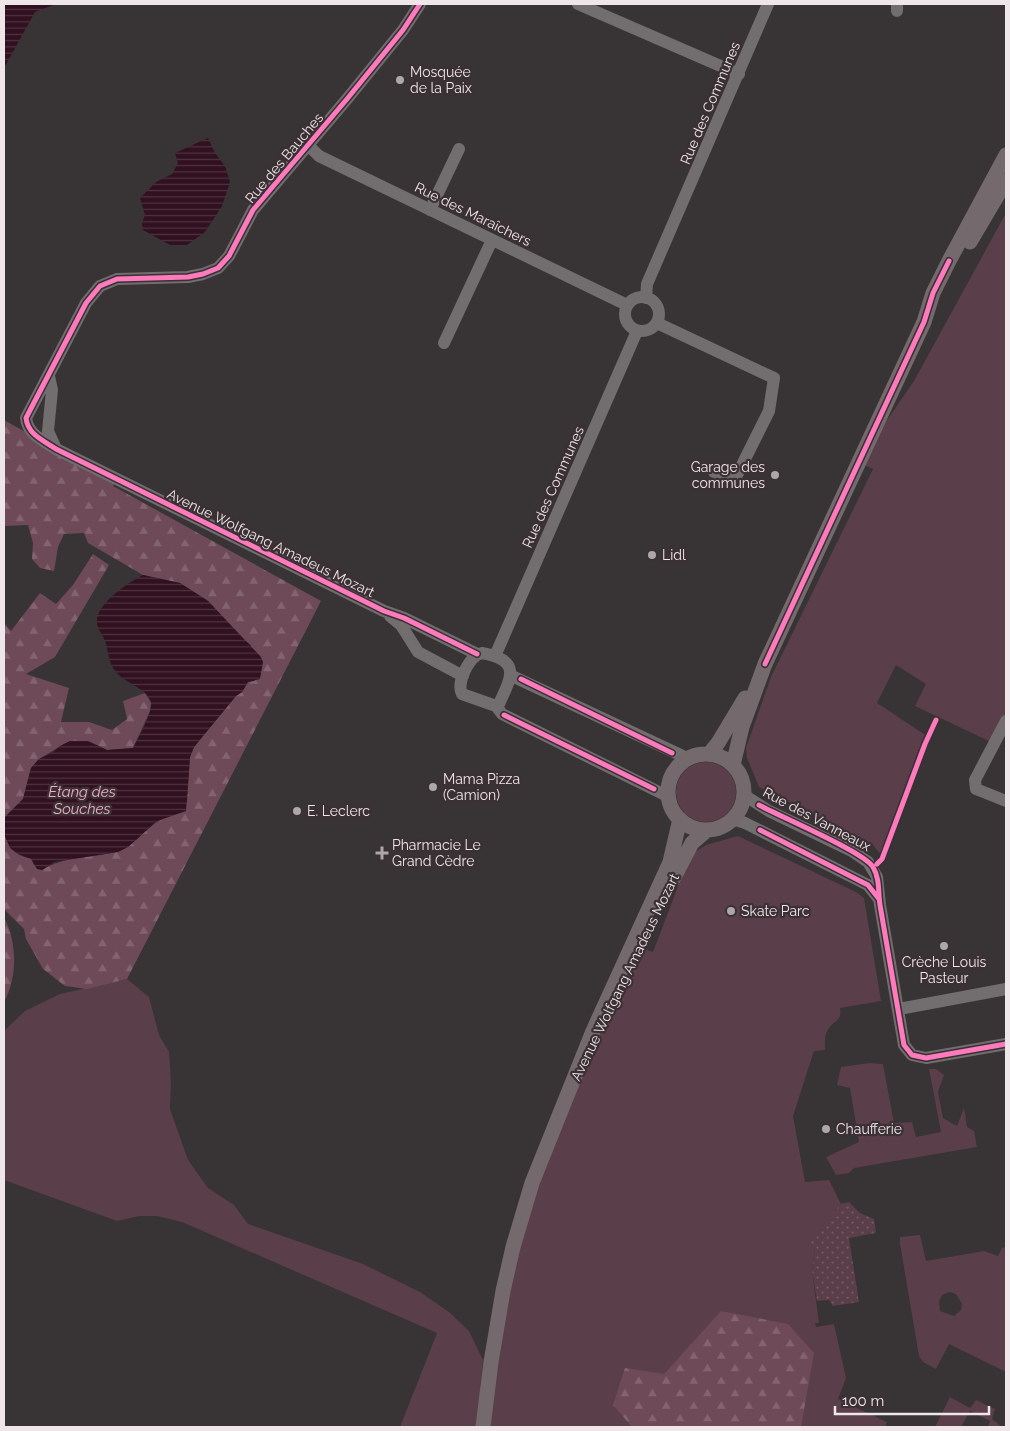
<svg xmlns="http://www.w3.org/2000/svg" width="1010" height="1431" viewBox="0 0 1010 1431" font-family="Raleway,sans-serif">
<defs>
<pattern id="forest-firs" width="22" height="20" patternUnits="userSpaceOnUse" patternTransform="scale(1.25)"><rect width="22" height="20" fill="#6e4958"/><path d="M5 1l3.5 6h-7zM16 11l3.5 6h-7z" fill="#836370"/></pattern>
<pattern id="park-dots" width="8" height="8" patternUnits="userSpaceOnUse" patternTransform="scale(1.25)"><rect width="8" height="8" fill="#5a3e49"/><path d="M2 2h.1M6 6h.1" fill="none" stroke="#725a63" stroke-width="1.8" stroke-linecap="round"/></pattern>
<pattern id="water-rules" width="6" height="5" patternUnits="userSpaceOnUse" patternTransform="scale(1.25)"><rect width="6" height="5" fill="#31101f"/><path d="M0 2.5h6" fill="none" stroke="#4f3340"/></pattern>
</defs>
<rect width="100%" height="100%" fill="#383335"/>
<path fill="#5a3e49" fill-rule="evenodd" d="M 1006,213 L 1006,715 L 991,742 L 915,706 L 926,684 L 896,665 L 877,703 L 927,736 L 882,856 L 872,844 L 759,787 L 747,758 L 746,748 L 771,677 L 873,469 L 858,462 L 914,381 Z
M676 792a30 30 0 1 1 60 0a30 30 0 1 1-60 0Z
M 738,836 L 856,892 L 864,898 L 881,1001 L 840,1008 C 842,1021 836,1019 829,1028 C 824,1034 825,1043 825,1050 L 814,1051 L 793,1116 L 805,1182 L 829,1180 L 841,1204 L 810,1241 L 815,1249 L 812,1271 L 819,1323 L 815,1323 L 816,1327 L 834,1324 L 846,1378 L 838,1399 L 887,1422 L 885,1427 L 400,1427 L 437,1333 L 182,1222 L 157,1216 L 139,1216 L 117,1221 L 4,1180 L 4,1031 L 25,1011 L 60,994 L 127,979 L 149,997 L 159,1035 L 169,1052 L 171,1082 L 170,1109 L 188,1160 L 208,1188 L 234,1205 L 248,1224 L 363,1264 L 420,1292 L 449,1312 L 469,1331 L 483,1360 L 480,1390 L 509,1245 L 633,945 L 653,952 L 690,855 L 706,845 Z
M 870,1063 L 883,1064 L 894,1123 L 912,1122 L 916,1137 L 941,1132 L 929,1069 L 936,1069 L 944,1075 L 938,1092 L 943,1118 L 957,1126 L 964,1108 L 967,1127 L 974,1131 L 977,1147 L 854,1168 L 849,1173 L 836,1175 L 826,1157 L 859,1142 L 850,1088 L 837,1085 L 841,1067 Z
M 920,1235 L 926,1261 L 984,1251 L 998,1256 L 1002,1248 L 1006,1247 L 1006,1372 L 949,1344 L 936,1369 L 923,1362 L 919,1356 L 900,1244 L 900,1237 ZM 950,1292 L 956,1294 L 962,1304 L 961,1310 L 954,1316 L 940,1311 L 939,1302 L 942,1295 Z
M 950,1397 L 970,1408 L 976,1400 L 995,1409 L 992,1419 L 1002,1427 L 988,1427 L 990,1421 L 970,1411 L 961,1427 L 935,1427 Z"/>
<path fill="url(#forest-firs)" d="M 4,420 L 56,449 L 117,477 L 113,486 L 321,601 L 127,979 L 87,989 L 65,986 L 43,969 L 26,939 L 24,929 L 4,909 L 4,833 C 8,846 16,857 31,858 L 34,865 L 42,870 C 64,856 91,858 116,852 C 135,847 143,829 159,821 C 171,814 176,814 187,803 L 190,757 L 194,747 L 236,696 L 242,692 L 248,682 L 255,681 L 251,645 L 243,639 L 208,601 L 180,583 L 143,575 L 88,543 L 84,533 L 64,534 L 58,547 L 54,571 L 40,568 L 32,559 L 33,543 L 28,525 L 4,526 Z
M 93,554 L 109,565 L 55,657 L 26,674 L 69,688 L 61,722 L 89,722 L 112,730 L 127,719 L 123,701 L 145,693 L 151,703 L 150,711 L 133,748 L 107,750 L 97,745 L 70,741 L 64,744 L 39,759 L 31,768 L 23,799 L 4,818 L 4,623 L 11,631 L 40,593 L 56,604 L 73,585 Z
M 4,917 C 17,942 18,976 4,1002 Z
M 721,1311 L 788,1324 L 814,1353 L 801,1427 L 632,1427 L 613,1405 L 625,1368 L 664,1374 Z"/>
<path fill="url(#park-dots)" d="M 849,1202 L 860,1213 L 874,1219 L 876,1233 L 849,1238 L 859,1302 L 833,1306 L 829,1300 L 817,1301 L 812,1271 L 815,1249 L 809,1241 L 841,1204 Z"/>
<path fill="url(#water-rules)" d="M 4,4 L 56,4 L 35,12 L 4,68 Z
M 208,138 L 215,153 L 225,166 L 230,182 L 222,206 L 205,232 L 187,245 L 170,245 L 143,230 L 142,223 L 145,215 L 140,198 L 156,182 L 172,174 L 178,163 L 175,153 Z
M 143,575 L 180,583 L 208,601 L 261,657 L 263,662 L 260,679 L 248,682 L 242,692 L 236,696 L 194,747 L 190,757 L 186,811 L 157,821 L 128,847 L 118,852 L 54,862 L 42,870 L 37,869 L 31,859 L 18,854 L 10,848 L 4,834 L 4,818 L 23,799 L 31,768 L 39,759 L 52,753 L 60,746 L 70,741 L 88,741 L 107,750 L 133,748 C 138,739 153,712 151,702 C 148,690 127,683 119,675 C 109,667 109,655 106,644 C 104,636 98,631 97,623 C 95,604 129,582 143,575 Z"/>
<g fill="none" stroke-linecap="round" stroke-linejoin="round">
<path stroke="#726d6f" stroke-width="12" d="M 420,4 L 403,30 L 347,99 L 253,210 L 229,256 L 218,268 L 203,274 L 188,277 L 117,279 L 100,286 L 86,303 L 26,418 C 28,435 43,440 56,449 L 384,611 L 404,618 L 477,654
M 578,4 L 739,74
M 897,4 L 897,11
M 309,146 L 319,156 L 627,305
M 430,210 L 459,149
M625 314a17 17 0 1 1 34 0a17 17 0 1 1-34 0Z
M 646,298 L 647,284 L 768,4
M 657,323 L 774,378 L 769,411 L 734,481 L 714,472
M 444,343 L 492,240
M 49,376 L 52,390 L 48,431 L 56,449
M 390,616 L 401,625 L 418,652 L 463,676
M 482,653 C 521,660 512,676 499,704 L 496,706 L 462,694 C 456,683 469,656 482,653 Z
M 495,656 L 637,331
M 512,676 L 687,758
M 496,706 L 502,714 L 669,797
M 1006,721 L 975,780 L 976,789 L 1006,801
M 744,795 L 769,811 L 852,851 L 868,862 L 877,877 L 880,905 L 904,1045 L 912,1055 L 926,1058 L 1006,1044
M 733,819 L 745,823 L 862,882 L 868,885 L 879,899
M 899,1009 L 1006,989"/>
<path stroke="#746a6d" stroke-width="15" d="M 970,242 L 1006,181
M 709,754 L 718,743 L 745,698
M668 792a38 38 0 1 1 76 0a38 38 0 1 1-76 0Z
M 733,765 L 742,727 L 765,664 L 924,322 L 933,293 L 949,261 L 1006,155
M 672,881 L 692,843 L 707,830
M 483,1427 L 491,1362 L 503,1291 L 513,1247 L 532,1183 L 593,1031 L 670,862 L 680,819"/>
<g stroke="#3b3034" stroke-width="8">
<path id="cycleway" d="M 420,4 L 403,30 L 347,99 L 253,210 L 229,256 L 218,268 L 203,274 L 188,277 L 117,279 L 100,286 L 86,303 L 26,418 C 28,435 43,440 56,449 L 384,611 L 404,618 L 477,654
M 765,664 L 924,322 L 933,293 L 949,261
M 521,679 L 672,753
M 504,715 L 654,789
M 759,805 C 781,817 864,852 873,867 C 880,879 878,892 880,905 L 904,1045 L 912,1055 L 926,1058 L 1006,1044
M 760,830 L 862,882 L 868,885 L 879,899
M 877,864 L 882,859 L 925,744 L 936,720"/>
</g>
<use href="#cycleway" stroke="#fd7abc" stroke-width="5"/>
</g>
<g fill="#aea7aa" stroke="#3b3034" stroke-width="2">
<circle cx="400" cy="80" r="5"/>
<circle cx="775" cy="475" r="5"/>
<circle cx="652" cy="555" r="5"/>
<circle cx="433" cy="787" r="5"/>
<circle cx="297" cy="811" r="5"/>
<path d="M379.5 845.5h5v5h5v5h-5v5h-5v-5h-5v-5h5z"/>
<circle cx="731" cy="911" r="5"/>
<circle cx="944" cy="946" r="5"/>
<circle cx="826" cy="1129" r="5"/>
</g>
<g text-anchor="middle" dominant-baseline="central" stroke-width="4.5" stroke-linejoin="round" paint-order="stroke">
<g font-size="14" fill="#eee6e9" stroke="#3b3034" text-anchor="start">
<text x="410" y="72">Mosquée<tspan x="410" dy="16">de la Paix</tspan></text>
<text x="765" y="467" text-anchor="end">Garage des<tspan x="765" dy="16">communes</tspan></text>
<text x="662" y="555">Lidl</text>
<text x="443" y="779">Mama Pizza<tspan x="443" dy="16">(Camion)</tspan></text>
<text x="307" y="811">E. Leclerc</text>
<text x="392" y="845">Pharmacie Le<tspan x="392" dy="16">Grand Cèdre</tspan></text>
<text x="741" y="911">Skate Parc</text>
<text x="944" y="962" text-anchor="middle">Crèche Louis<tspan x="944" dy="16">Pasteur</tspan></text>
<text x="836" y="1129">Chaufferie</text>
</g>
<g font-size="14" fill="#eee6e9" stroke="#3b3034">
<text transform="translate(710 103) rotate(-67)">Rue des Communes</text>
<text transform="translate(284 158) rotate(-50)">Rue des Bauches</text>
<text transform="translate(473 214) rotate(26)">Rue des Maraîchers</text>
<text transform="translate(553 487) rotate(-66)">Rue des Communes</text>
<text transform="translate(271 543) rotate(26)">Avenue Wolfgang Amadeus Mozart</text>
<text transform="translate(817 819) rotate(28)">Rue des Vanneaux</text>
<text transform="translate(625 977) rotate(-64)">Avenue Wolfgang Amadeus Mozart</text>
</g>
<g font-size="15" font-style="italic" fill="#f3abc6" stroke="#3b3034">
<text x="82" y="792">Étang des<tspan x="82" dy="17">Souches</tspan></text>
</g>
</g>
<rect width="1010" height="1431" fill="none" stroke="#eee6e9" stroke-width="10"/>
<path d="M835 1406v8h154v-8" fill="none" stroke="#eee6e9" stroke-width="2.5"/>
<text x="842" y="1406" font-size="15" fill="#eee6e9" stroke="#3b3034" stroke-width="4" paint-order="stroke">100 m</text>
</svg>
